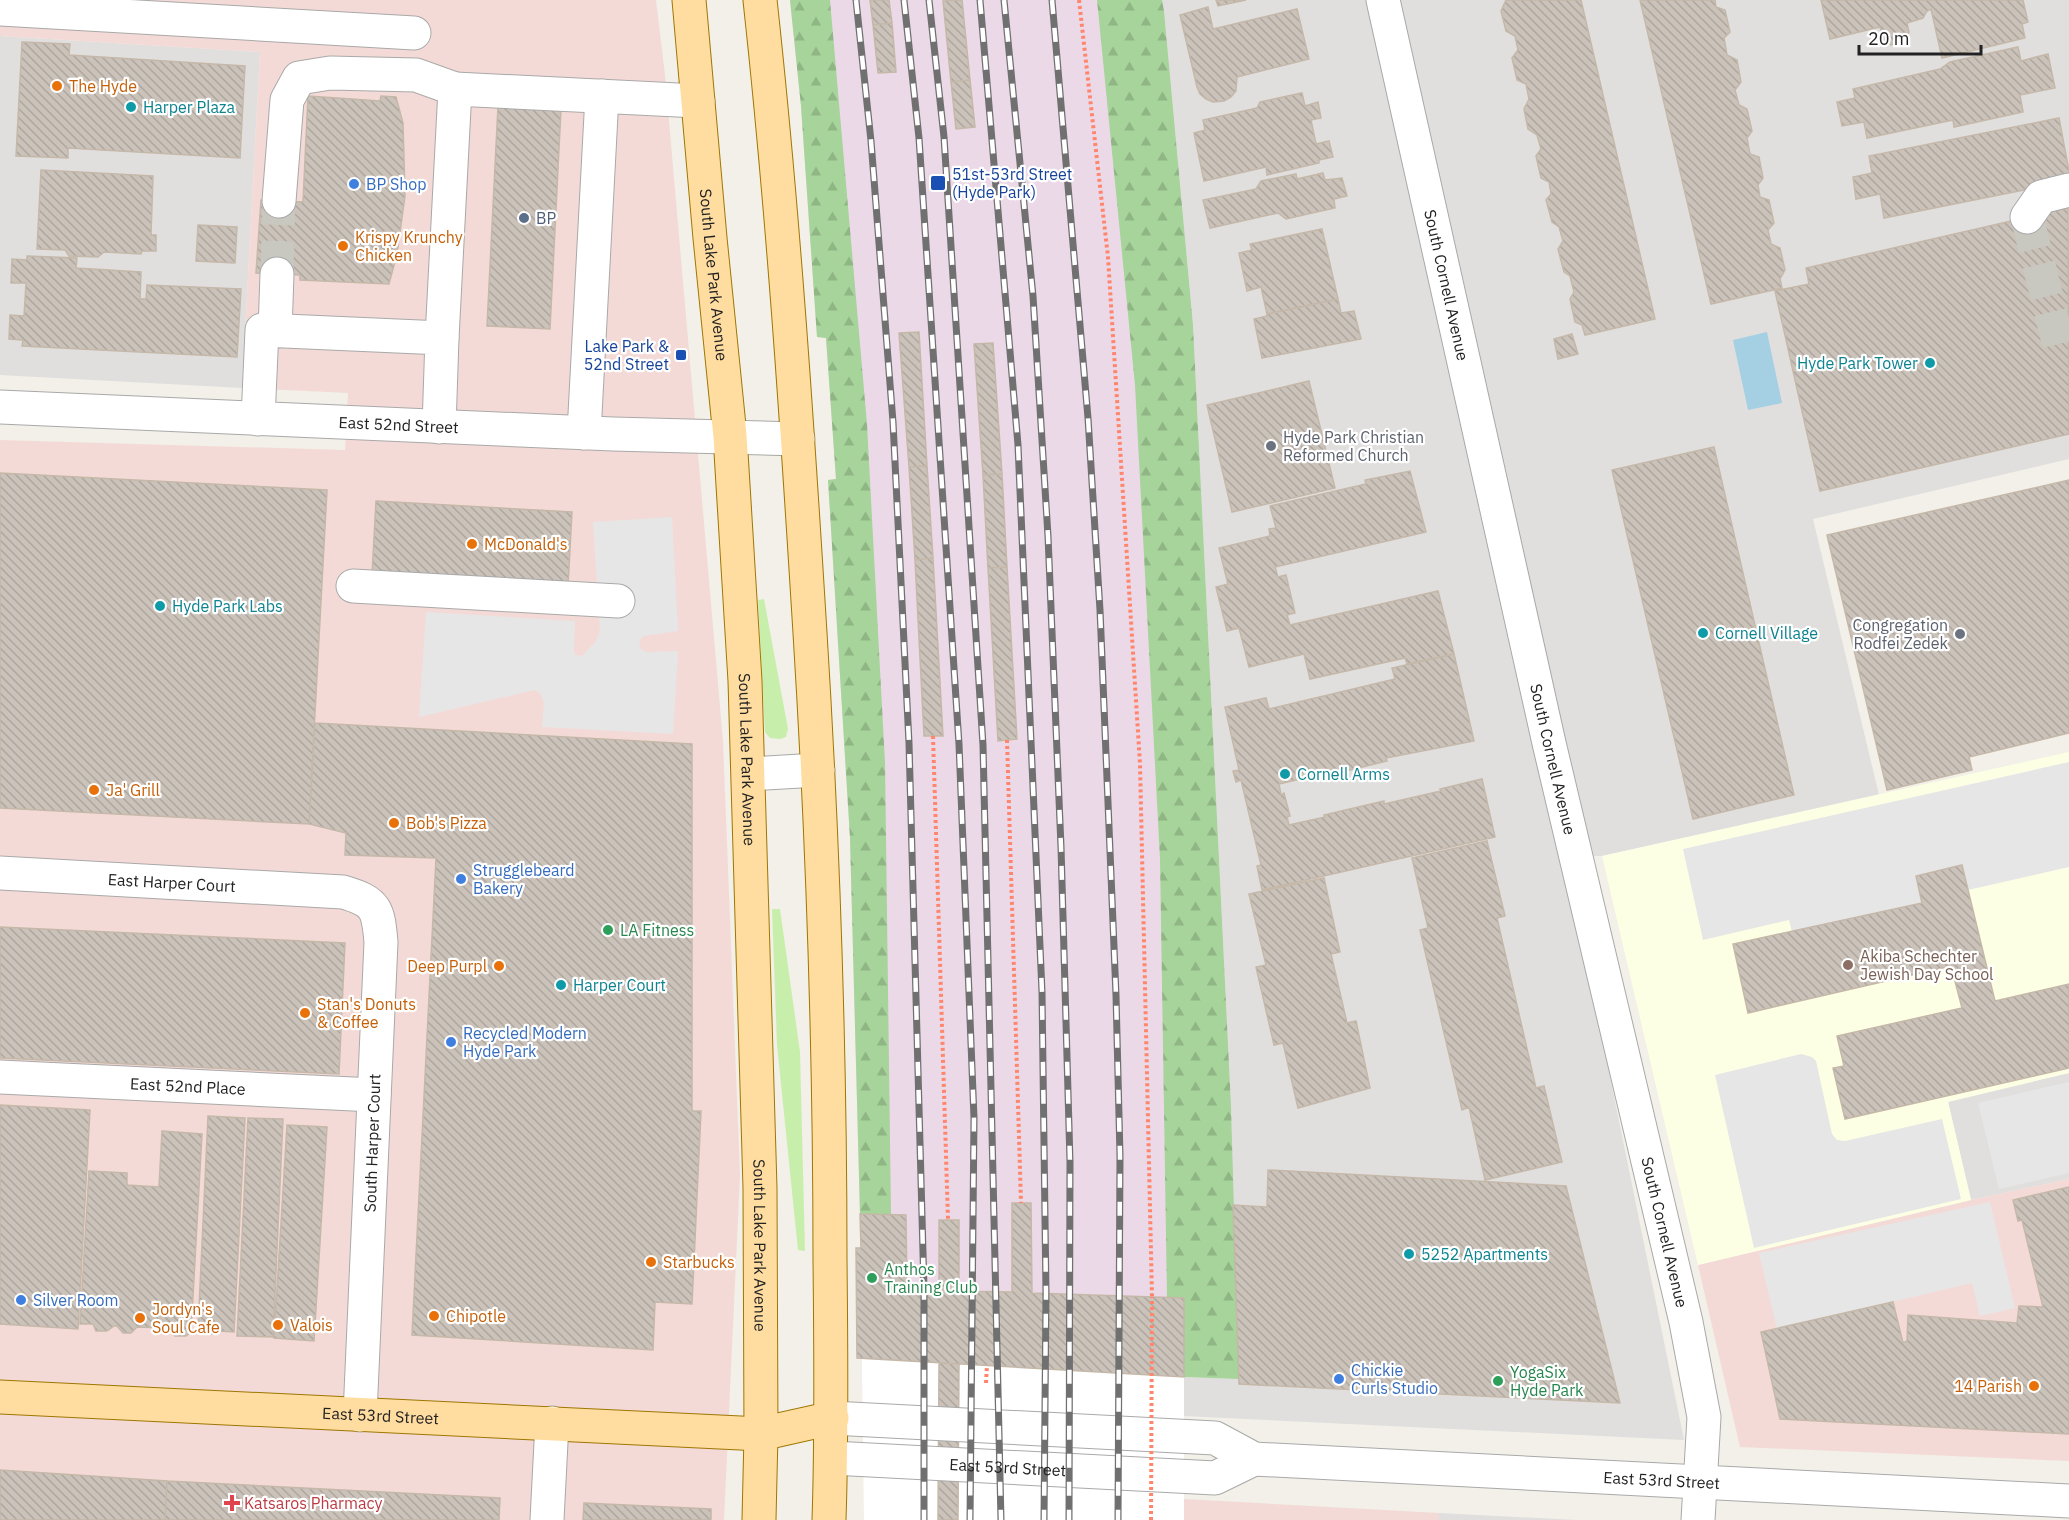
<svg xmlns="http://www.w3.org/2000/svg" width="2069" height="1520" viewBox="0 0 2069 1520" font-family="'IBM Plex Sans',sans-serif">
<defs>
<pattern id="forest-firs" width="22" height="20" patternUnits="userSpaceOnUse" patternTransform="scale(1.5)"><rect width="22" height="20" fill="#a6d49a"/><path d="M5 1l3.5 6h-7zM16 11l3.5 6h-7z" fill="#8fb684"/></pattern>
<pattern id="building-back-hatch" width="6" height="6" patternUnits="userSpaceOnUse" patternTransform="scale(1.5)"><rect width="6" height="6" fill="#cbc3ba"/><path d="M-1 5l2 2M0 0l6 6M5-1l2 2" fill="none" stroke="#aea7a0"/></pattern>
</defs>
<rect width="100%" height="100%" fill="#f2f0e8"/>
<path fill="#e0dfde" d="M 1162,0 L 2069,0 L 2069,459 L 1813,519 L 1879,795 L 1602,856 L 1565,856 L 1684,1440 L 1184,1416 L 1184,1377 L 1239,1379 L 1231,1106 L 1193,325 L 1164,11 Z
M 0,36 L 260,52 L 242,388 L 0,375 Z
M 2069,1073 L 2069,1179 L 1971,1200 L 1948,1101 Z
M 1439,1513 L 1577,1520 L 1439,1520 Z"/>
<path fill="#f4dad6" d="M 0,0 L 656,0 L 665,75 L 723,741 L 740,1175 L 724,1520 L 0,1520 L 0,440 L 345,450 L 348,393 L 242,388 L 260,52 L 0,36 Z
M 2069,1179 L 2069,1461 L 1740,1447 L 1698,1265 L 1971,1200 Z
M 1184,1499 L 1439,1513 L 1439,1520 L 1184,1520 Z"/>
<path fill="#fdffe4" d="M 2069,752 L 2069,1073 L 1948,1102 L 1971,1200 L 1698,1265 L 1602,856 Z"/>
<path fill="#ecd9e7" d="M 790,0 L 1162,0 L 1164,11 L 1193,325 L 1231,1106 L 1239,1379 L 857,1358 L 856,1248 L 861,1247 L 860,1214 L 850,838 L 828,480 L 836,479 L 826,338 L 817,337 L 801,106 Z"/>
<path fill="#c7efab" d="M 764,599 L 788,729 L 786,737 L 780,739 L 770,738 L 765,732 L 758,600 Z
M 772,909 L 780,909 L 800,1052 L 805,1251 L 798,1250 L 777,1045 Z"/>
<path fill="url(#forest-firs)" d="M 790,0 L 830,0 L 867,424 L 885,763 L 891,1214 L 860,1214 L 850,838 L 828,480 L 836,479 L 826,338 L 817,337 L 801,106 Z
M 1097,0 L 1162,0 L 1164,11 L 1193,325 L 1231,1106 L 1239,1379 L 1184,1377 L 1184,1299 L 1167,1298 L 1160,859 L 1135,385 Z"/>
<path fill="#e6e6e6" d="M 672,517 L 678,631 L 644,636 L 641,638 L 639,645 L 641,649 L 646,652 L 678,651 L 673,734 L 542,727 L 544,703 L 540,693 L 535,690 L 419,717 L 426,612 L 575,621 L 574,651 L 575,655 L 582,656 L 596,641 L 600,631 L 593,522 Z
M 2069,762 L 2069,867 L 1968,890 L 1962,865 L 1916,876 L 1922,903 L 1792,932 L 1789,920 L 1703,940 L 1683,849 Z
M 1801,1054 L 1812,1057 L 1816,1061 L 1832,1134 L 1837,1140 L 1845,1141 L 1942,1119 L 1961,1199 L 1754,1248 L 1715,1075 Z
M 2069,1082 L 2069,1173 L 1999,1189 L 1978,1103 Z
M 1990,1202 L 2015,1308 L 1980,1316 L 1972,1283 L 1777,1329 L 1759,1253 Z"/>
<path fill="#a5d0e3" d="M 1767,332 L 1782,403 L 1748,410 L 1733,340 Z"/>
<path fill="#fff" d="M 860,1214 L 906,1215 L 907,1288 L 1184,1298 L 1184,1520 L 958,1520 L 959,1364 L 939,1363 L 938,1520 L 864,1520 Z"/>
<path fill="url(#building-back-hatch)" stroke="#c5b8a9" stroke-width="1.5" d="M 870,0 L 889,0 L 892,23 L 873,25 Z
M 962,0 L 970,80 L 951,82 L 943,1 Z
M 1216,0 L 1246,0 L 1218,6 Z
M 1506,0 L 1581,0 L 1655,319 L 1585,335 L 1582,325 L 1575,322 L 1570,299 L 1574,292 L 1570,276 L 1564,272 L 1558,249 L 1563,241 L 1559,227 L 1552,222 L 1546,200 L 1551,194 L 1549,182 L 1541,178 L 1536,156 L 1541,149 L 1537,135 L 1528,129 L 1524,109 L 1529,99 L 1526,84 L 1517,80 L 1512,58 L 1518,50 L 1515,36 L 1506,31 L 1501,11 Z
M 1640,0 L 1715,0 L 1716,7 L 1725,10 L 1730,32 L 1724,38 L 1727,55 L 1737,60 L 1741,82 L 1735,90 L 1739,105 L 1747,109 L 1752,131 L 1747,138 L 1750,154 L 1759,157 L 1763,178 L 1758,185 L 1760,197 L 1769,200 L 1774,223 L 1768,230 L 1771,244 L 1780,248 L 1785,270 L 1780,279 L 1782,288 L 1711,304 Z
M 1821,0 L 2023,0 L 2028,22 L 2022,24 L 2025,38 L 1942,58 L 1931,9 L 1927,11 L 1923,18 L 1907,23 L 1909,32 L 1906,40 L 1891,45 L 1883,39 L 1880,27 L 1830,39 Z
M 1208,7 L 1213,29 L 1297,9 L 1309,59 L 1237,77 L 1236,91 L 1231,97 L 1224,101 L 1213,102 L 1206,99 L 1200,94 L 1197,87 L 1180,15 Z
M 892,23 L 896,72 L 878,73 L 873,25 Z
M 22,42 L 70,44 L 69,55 L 245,66 L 240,158 L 68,148 L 68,158 L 16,156 Z
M 2018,47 L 2021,61 L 2048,54 L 2055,88 L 2020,95 L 2023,112 L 1954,127 L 1953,120 L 1867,138 L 1864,122 L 1842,126 L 1837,102 L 1855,98 L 1853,89 L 1940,69 L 1950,62 Z
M 970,80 L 975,127 L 956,129 L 951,82 Z
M 1302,93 L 1305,106 L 1318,102 L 1321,118 L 1311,120 L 1316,144 L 1329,141 L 1333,157 L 1319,160 L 1319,163 L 1267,175 L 1266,167 L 1204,181 L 1194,133 L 1205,130 L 1203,120 L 1257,108 L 1260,102 Z
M 308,96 L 380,101 L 381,96 L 396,97 L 403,123 L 405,196 L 397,254 L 389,284 L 300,280 L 300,275 L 256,273 L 261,200 L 303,202 Z
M 498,106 L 561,109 L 550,329 L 487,326 Z
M 2059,118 L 2069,171 L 2069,181 L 1884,218 L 1880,194 L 1856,199 L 1853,177 L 1872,173 L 1869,156 Z
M 41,170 L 153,176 L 151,235 L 156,235 L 156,251 L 142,251 L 141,254 L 104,252 L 98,257 L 69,256 L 65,250 L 37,249 Z
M 1323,173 L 1325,180 L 1342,178 L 1347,196 L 1334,199 L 1335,208 L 1286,219 L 1278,213 L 1210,228 L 1203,200 L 1256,189 L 1261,181 L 1296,174 L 1297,179 Z
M 2068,208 L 2069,434 L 1820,491 L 1775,291 L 1809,284 L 1806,268 Z
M 198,225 L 237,227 L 235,263 L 196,261 Z
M 1322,229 L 1338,299 L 1267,314 L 1261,287 L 1247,291 L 1239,253 L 1252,250 L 1250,244 Z
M 27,256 L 77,258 L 76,268 L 141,272 L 140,299 L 146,299 L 147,285 L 241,289 L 237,357 L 22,346 L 23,340 L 9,339 L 10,315 L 24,316 L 26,283 L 11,283 L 12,259 L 27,260 Z
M 1338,299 L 1341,313 L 1354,311 L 1361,339 L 1262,358 L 1254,319 L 1267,316 L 1267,314 Z
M 919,332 L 927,466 L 909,467 L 899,333 Z
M 1572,334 L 1578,354 L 1558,359 L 1554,339 Z
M 993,343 L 1002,474 L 983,475 L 974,344 Z
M 1309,381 L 1335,488 L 1232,512 L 1207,405 Z
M 1714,447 L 1794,795 L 1693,819 L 1612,470 Z
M 927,466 L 933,558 L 915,560 L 909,467 Z
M 1410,471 L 1426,532 L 1275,567 L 1278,577 L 1286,575 L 1295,613 L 1287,615 L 1290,625 L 1438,591 L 1454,654 L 1407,664 L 1405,658 L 1310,679 L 1304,654 L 1249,667 L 1239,628 L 1227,631 L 1216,587 L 1228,584 L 1219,548 L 1270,536 L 1269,529 L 1276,528 L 1270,506 L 1366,484 L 1365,480 Z
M 0,473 L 327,490 L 309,824 L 0,808 Z
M 1002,474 L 1007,567 L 988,568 L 983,475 Z
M 2069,480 L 2069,733 L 1969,757 L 1972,770 L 1887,790 L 1827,535 Z
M 376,501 L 572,512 L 568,586 L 372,575 Z
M 933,558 L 943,736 L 924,736 L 915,560 Z
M 1007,567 L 1017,739 L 998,741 L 988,568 Z
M 1454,654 L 1474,741 L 1386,758 L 1387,761 L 1313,779 L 1313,776 L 1279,784 L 1281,795 L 1284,793 L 1290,816 L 1287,817 L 1289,825 L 1325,817 L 1324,815 L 1384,801 L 1384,804 L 1441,791 L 1440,789 L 1482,779 L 1495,837 L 1262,890 L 1257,866 L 1261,865 L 1241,780 L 1236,782 L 1233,771 L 1239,770 L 1225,707 L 1266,698 L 1269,709 L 1395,679 L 1392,668 Z
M 315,723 L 692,744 L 692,1111 L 701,1111 L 692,1304 L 655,1302 L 653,1350 L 412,1335 L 436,858 L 345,855 L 346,833 L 309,824 Z
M 1487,841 L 1505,916 L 1497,918 L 1536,1088 L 1544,1086 L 1562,1162 L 1485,1180 L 1469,1107 L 1462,1110 L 1420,930 L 1428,928 L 1412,858 Z
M 1962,865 L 1995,1001 L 2069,984 L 2069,1068 L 1845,1119 L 1833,1068 L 1844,1066 L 1837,1036 L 1962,1008 L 1951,966 L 1748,1013 L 1733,944 L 1922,903 L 1916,876 Z
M 1324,878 L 1340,952 L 1331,954 L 1347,1023 L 1356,1021 L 1370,1088 L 1298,1108 L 1283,1043 L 1274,1045 L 1256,967 L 1266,965 L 1249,894 Z
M 0,927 L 345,943 L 339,1074 L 0,1058 Z
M 0,1105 L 90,1110 L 78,1329 L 0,1324 Z
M 208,1116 L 245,1118 L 234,1332 L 219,1331 L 216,1334 L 203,1334 L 198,1329 Z
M 248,1118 L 283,1119 L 273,1337 L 237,1336 Z
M 287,1125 L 327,1127 L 314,1341 L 274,1338 Z
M 162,1131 L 202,1134 L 191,1332 L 186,1336 L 175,1336 L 169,1328 L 137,1327 L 131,1333 L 123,1333 L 117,1326 L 114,1326 L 107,1331 L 96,1331 L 93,1324 L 80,1324 L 89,1171 L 127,1173 L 127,1185 L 159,1187 Z
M 1268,1170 L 1566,1186 L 1620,1403 L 1239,1384 L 1233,1205 L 1267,1207 Z
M 2069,1187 L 2069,1434 L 1780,1419 L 1761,1332 L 1893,1302 L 1903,1343 L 1907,1341 L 1908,1315 L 2017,1323 L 2019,1306 L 2043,1307 L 2022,1220 L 2018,1221 L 2013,1200 Z
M 1012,1203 L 1031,1203 L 1032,1293 L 1184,1298 L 1184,1377 L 857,1358 L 856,1248 L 861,1248 L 860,1214 L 906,1215 L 907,1288 L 939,1289 L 939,1220 L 959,1220 L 959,1291 L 1012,1292 Z
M 939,1363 L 959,1364 L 958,1520 L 938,1520 Z
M 0,1470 L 167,1481 L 165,1520 L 0,1520 Z
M 167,1481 L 500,1498 L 499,1520 L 165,1520 Z
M 584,1503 L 711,1509 L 711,1520 L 583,1520 Z"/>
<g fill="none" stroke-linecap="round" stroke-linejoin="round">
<path stroke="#c8c7c0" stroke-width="33" stroke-dasharray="33 16" stroke-linecap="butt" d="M 2027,217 L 2059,346 L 2069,353
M 277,274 L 279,201"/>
<g stroke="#a9a9a9" stroke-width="35">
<g id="minor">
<path id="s1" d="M 1383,0 L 1549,743 L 1686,1322 L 1704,1417 L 1698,1520"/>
<path d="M 0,9 L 414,33"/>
<path d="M 279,201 L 287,100 L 299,78 L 330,73 L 416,75 L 455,89"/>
<path d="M 2027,217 L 2041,197 L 2069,190"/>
<path d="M 275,331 L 277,274"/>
<path d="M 442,338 L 455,89 L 698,101"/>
<path id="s2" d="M 0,407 L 613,434 L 798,439"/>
<path d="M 258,419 L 262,330 L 442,338 L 439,427"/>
<path d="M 584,433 L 602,96"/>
<path d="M 353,586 L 618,601"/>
<path d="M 749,774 L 818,770"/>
<path id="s3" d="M 0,873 L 343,892 C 377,902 378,909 381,942 L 360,1415"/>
<path id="s4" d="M 0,1077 L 374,1095"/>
<path id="s5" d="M 832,1418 L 1215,1438 L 1254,1459 L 2069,1501"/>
<path id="s6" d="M 832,1458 L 1215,1478 L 1254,1459"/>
<path d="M 547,1520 L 552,1423"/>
</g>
</g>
<g stroke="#9f7600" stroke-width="35">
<g id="major">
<path id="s7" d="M 689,0 L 710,238 L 730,436 L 745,681 L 760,1188 L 761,1434 L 759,1520"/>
<path d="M 760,0 C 783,210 797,422 810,633 C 823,842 830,1051 830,1260 C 831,1347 832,1433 829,1520"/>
<path id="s8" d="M 0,1397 L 761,1434 L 832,1418"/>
</g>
</g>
<path stroke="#ff866c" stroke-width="4" stroke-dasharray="3 3" stroke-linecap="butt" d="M 1079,0 L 1108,257 L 1140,764 L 1152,1297
M 933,736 L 948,1220
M 1007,740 L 1021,1203
M 986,1383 L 987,1365"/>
<use href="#minor" stroke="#fff" stroke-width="33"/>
<use href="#major" stroke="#ffdda0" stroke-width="33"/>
<g stroke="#707070" stroke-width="7">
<path id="rail" d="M 856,0 L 871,141 L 893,422 L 909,743 L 924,1289 L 924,1520
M 904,0 L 919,138 L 959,744 L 974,1118 L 970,1520
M 929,0 L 944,137 L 983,745 L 1001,1520
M 980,0 L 1018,445 L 1042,992 L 1046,1293 L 1044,1520
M 1004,0 L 1033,296 L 1048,536 L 1061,847 L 1070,1162 L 1069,1520
M 1052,0 L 1088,418 L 1100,610 L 1116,995 L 1120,1156 L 1118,1520"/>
</g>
<use href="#rail" stroke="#fff" stroke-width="4.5" stroke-dasharray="14" stroke-linecap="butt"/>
<path stroke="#ff866c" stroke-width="4" stroke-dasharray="3 3" stroke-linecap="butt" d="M 1151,1520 L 1152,1297"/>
</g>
<g fill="#e8710a" stroke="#fff" stroke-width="2">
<circle cx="57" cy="86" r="6"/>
<circle cx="343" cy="246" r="6"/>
<circle cx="472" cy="544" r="6"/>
<circle cx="94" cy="790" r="6"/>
<circle cx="394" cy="823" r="6"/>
<circle cx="499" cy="966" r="6"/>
<circle cx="305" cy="1013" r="6"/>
<circle cx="651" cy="1262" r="6"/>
<circle cx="434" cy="1316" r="6"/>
<circle cx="140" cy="1318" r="6"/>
<circle cx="278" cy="1325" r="6"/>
<circle cx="2034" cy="1386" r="6"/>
</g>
<g fill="#0f9aa8" stroke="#fff" stroke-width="2">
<circle cx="131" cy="107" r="6"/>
<circle cx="1930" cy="363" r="6"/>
<circle cx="160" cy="606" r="6"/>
<circle cx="1703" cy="633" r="6"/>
<circle cx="1285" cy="774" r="6"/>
<circle cx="561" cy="985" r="6"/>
<circle cx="1409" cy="1254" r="6"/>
</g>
<g fill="#1a4fb4" stroke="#fff" stroke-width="2">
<rect x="930" y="175" width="16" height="16" rx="3"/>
<rect x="675" y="349" width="12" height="12" rx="3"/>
</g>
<g fill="#3f7fe0" stroke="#fff" stroke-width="2">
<circle cx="354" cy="184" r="6"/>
<circle cx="461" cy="879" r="6"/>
<circle cx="451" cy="1042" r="6"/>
<circle cx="21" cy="1300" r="6"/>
<circle cx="1339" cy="1379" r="6"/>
</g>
<circle fill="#5c6f8a" stroke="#fff" stroke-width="2" cx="524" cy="218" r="6"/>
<g fill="#6b7280" stroke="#fff" stroke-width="2">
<circle cx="1271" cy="446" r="6"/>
<circle cx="1960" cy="634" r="6"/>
</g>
<g fill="#2e9e5b" stroke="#fff" stroke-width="2">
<circle cx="608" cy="930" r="6"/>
<circle cx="872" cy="1278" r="6"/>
<circle cx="1498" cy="1381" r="6"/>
</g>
<circle fill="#8d6e63" stroke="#fff" stroke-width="2" cx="1848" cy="965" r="6"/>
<path fill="#e0444e" stroke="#fff" stroke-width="2" d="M229 1494h6v6h6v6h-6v6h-6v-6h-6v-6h6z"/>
<g text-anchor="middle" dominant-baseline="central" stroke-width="4.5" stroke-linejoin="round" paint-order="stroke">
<g font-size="16" fill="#c56008" stroke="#fff" text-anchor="start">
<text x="69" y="86">The Hyde</text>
<text x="355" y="237">Krispy Krunchy<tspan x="355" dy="18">Chicken</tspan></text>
<text x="484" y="544">McDonald's</text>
<text x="106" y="790">Ja' Grill</text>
<text x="406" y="823">Bob's Pizza</text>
<text x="487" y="966" text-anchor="end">Deep Purpl</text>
<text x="317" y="1004">Stan's Donuts<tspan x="317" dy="18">&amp; Coffee</tspan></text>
<text x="663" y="1262">Starbucks</text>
<text x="152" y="1309">Jordyn's<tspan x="152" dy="18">Soul Cafe</tspan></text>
<text x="446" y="1316">Chipotle</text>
<text x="290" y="1325">Valois</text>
<text x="2022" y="1386" text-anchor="end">14 Parish</text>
</g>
<g font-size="16" fill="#0d838f" stroke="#fff" text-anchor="start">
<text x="143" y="107">Harper Plaza</text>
<text x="1918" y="363" text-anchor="end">Hyde Park Tower</text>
<text x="172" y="606">Hyde Park Labs</text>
<text x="1715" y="633">Cornell Village</text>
<text x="1297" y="774">Cornell Arms</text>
<text x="573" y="985">Harper Court</text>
<text x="1421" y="1254">5252 Apartments</text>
</g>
<g font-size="16" fill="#164399" stroke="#fff" text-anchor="start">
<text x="952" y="174">51st-53rd Street<tspan x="952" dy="18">(Hyde Park)</tspan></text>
<text x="669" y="346" text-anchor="end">Lake Park &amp;<tspan x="669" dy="18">52nd Street</tspan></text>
</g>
<g font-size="16" fill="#366cbe" stroke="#fff" text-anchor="start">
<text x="366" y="184">BP Shop</text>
<text x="473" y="870">Strugglebeard<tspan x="473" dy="18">Bakery</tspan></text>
<text x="463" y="1033">Recycled Modern<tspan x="463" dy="18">Hyde Park</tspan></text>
<text x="33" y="1300">Silver Room</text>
<text x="1351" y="1370">Chickie<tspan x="1351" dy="18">Curls Studio</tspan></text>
</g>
<g font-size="16" fill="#4e5e75" stroke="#fff" text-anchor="start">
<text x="536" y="218">BP</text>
</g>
<g font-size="16" fill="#222" stroke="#fff">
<text stroke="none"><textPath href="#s7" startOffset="276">South Lake Park Avenue</textPath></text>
<text stroke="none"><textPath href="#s1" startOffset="292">South Cornell Avenue</textPath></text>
<text stroke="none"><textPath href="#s2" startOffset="399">East 52nd Street</textPath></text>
<text stroke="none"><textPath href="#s7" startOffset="762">South Lake Park Avenue</textPath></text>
<text stroke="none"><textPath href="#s1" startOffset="778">South Cornell Avenue</textPath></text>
<text stroke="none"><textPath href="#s3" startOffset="172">East Harper Court</textPath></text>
<text stroke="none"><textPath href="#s4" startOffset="188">East 52nd Place</textPath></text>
<text transform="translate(372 1143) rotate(-88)">South Harper Court</text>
<text stroke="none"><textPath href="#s1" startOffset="1264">South Cornell Avenue</textPath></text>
<text stroke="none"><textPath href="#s7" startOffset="1248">South Lake Park Avenue</textPath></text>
<text stroke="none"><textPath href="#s8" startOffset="381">East 53rd Street</textPath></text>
<text stroke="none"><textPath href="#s6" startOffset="176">East 53rd Street</textPath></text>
<text stroke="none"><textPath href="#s5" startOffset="836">East 53rd Street</textPath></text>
</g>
<g font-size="16" fill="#5b616d" stroke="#fff" text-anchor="start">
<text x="1283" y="437">Hyde Park Christian<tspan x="1283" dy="18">Reformed Church</tspan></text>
<text x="1948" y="625" text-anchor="end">Congregation<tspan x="1948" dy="18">Rodfei Zedek</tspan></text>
</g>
<g font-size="16" fill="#27864d" stroke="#fff" text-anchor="start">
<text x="620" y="930">LA Fitness</text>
<text x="884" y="1269">Anthos<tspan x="884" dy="18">Training Club</tspan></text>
<text x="1510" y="1372">YogaSix<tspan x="1510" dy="18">Hyde Park</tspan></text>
</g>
<g font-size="16" fill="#785e54" stroke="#fff" text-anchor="start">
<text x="1860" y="956">Akiba Schechter<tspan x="1860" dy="18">Jewish Day School</tspan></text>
</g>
<g font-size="16" fill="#be3a42" stroke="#fff" text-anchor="start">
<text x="244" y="1503">Katsaros Pharmacy</text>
</g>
</g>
<path d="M1859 45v9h122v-9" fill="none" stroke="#222222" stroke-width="3"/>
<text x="1868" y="45" font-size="18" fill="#222222" stroke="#ffffff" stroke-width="4.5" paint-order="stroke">20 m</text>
</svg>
